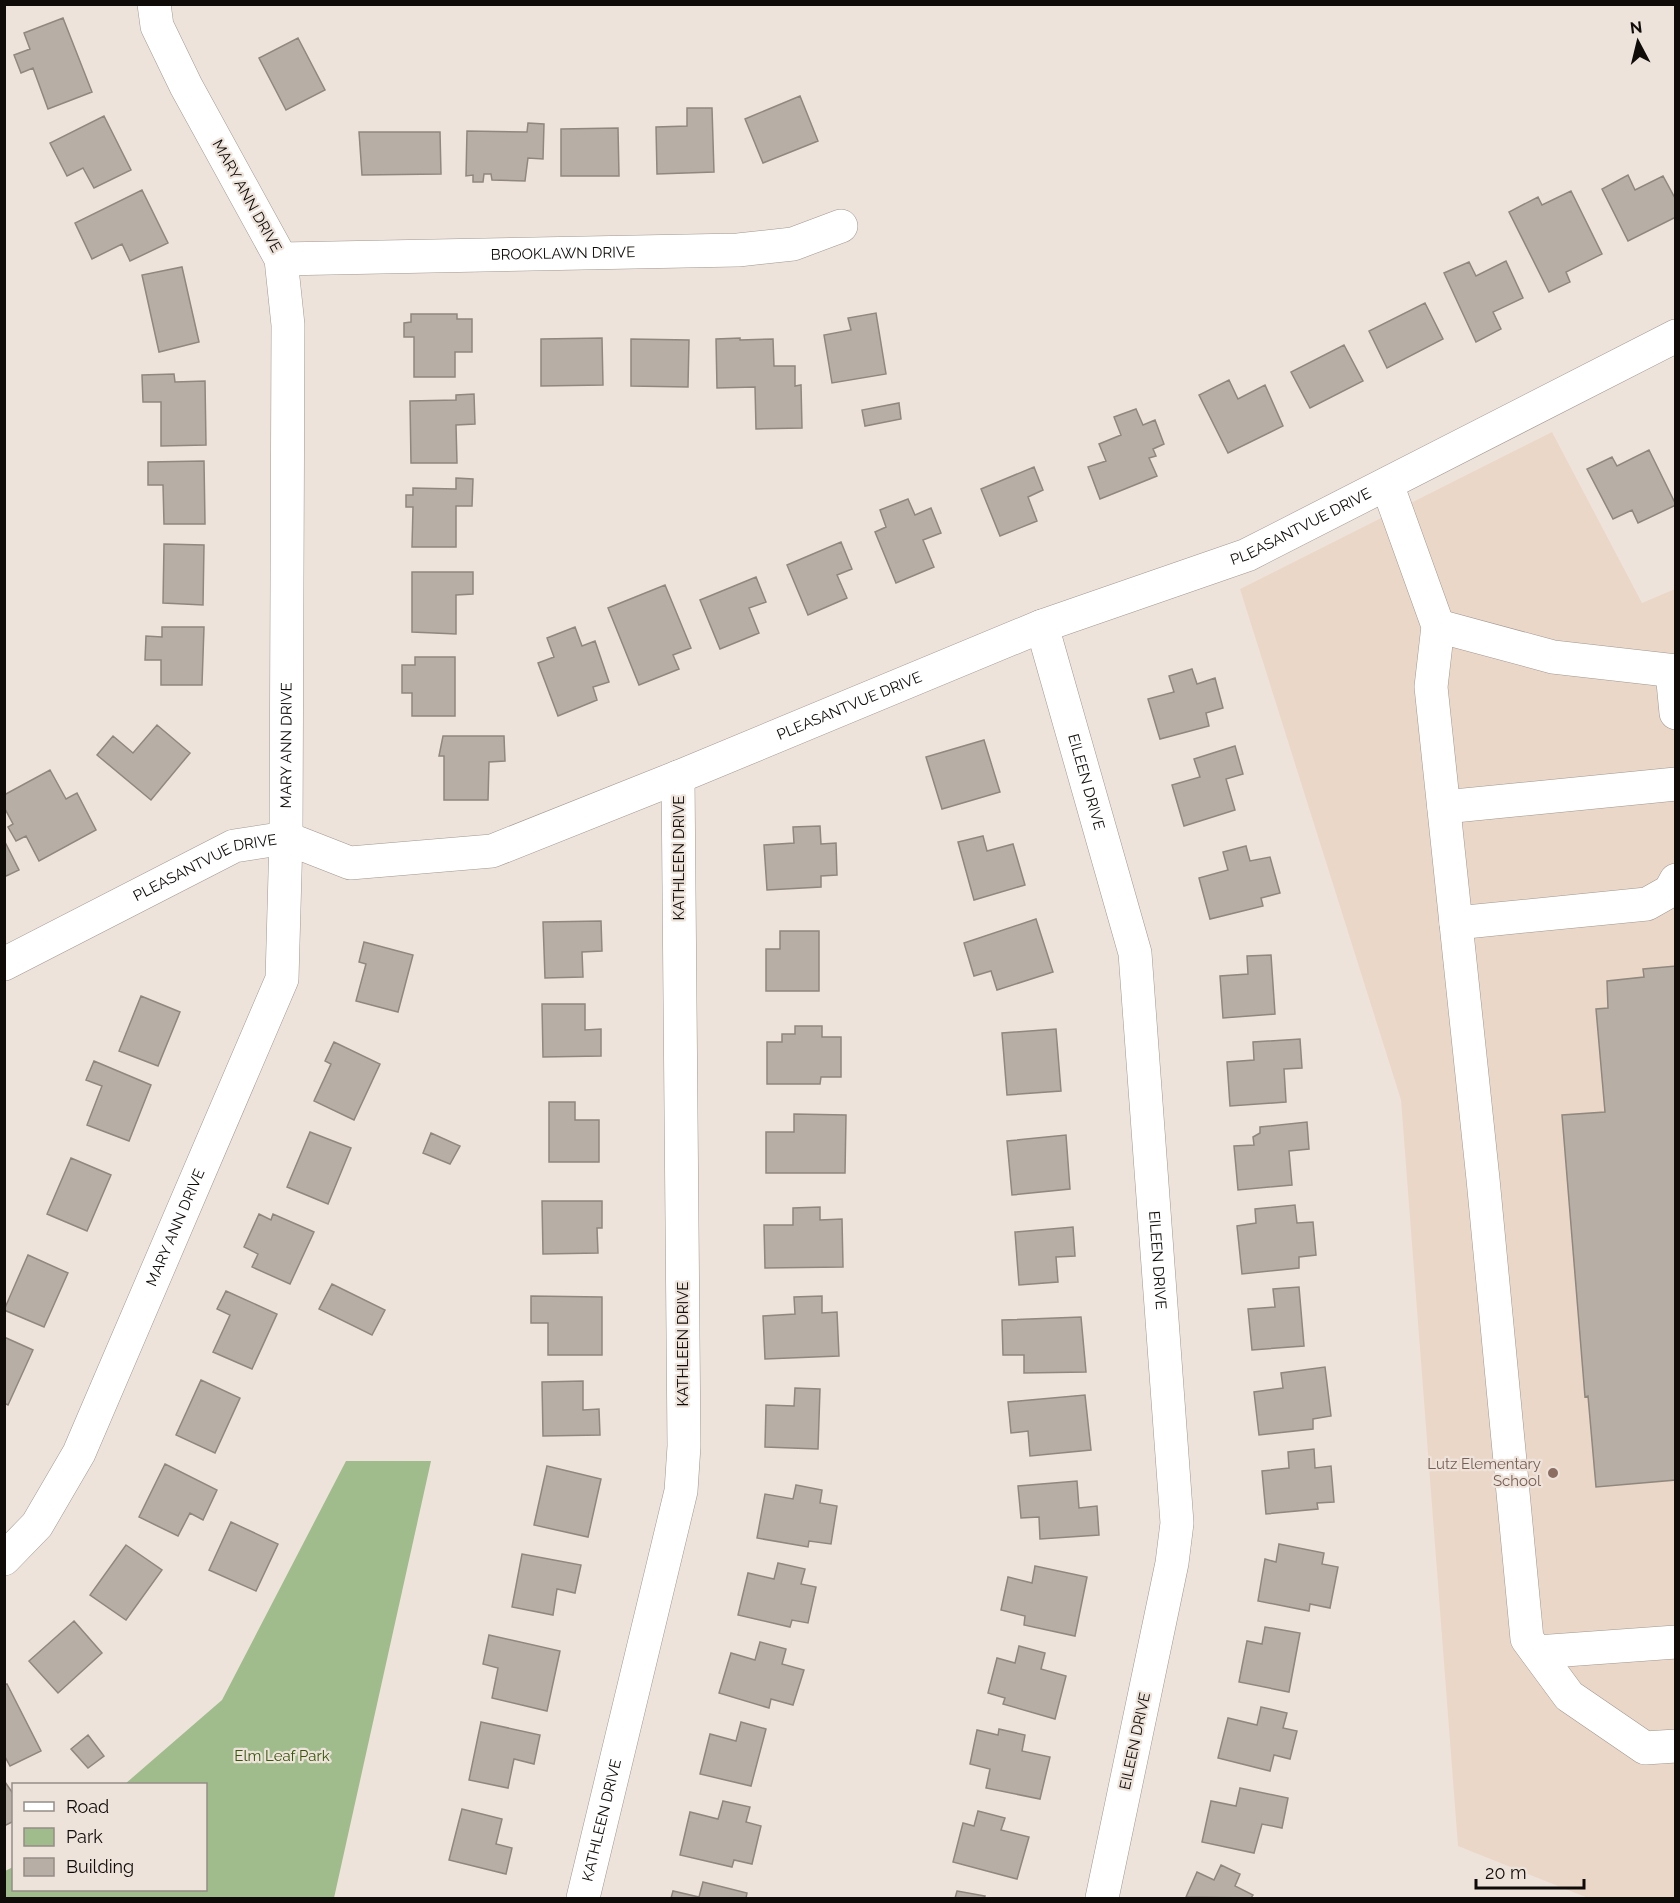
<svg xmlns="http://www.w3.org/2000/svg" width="1680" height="1903" viewBox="0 0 1680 1903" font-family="Raleway,sans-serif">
<rect width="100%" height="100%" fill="#eee3da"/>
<path fill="#ebd7c8" d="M 1552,432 L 1642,603 L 1675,589 L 1675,1898 L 1588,1898 L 1458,1846 L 1401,1100 L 1240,589 Z"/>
<path fill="#a0bc8c" d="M 346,1461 L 431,1461 L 334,1898 L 5,1898 L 5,1871 L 13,1867 L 14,1890 L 206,1890 L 206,1784 L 125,1784 L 222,1700 Z"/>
<path fill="#b7afa5" stroke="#90877e" stroke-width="1.5" d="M 63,18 L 92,92 L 48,109 L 33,68 L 21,73 L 14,55 L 30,49 L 24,33 Z
M 298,38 L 325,90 L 286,110 L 259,58 Z
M 800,96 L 818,141 L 763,163 L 745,119 Z
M 687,108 L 712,108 L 714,172 L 657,174 L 656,127 L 687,126 Z
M 104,116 L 131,170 L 94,188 L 83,168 L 67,176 L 50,143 Z
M 528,123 L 544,124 L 543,159 L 528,158 L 525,181 L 492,180 L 491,174 L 484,174 L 483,182 L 473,182 L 473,175 L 466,176 L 467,131 L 527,132 Z
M 618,128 L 619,176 L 561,176 L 561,129 Z
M 359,132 L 440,132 L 441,174 L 362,175 Z
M 1628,175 L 1635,190 L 1663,176 L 1676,200 L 1676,217 L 1628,241 L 1602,189 Z
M 142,190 L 168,243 L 130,261 L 122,244 L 92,259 L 75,223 Z
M 1571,191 L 1602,254 L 1566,272 L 1570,282 L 1549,292 L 1509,212 L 1538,197 L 1542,205 Z
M 1506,261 L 1523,298 L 1493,312 L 1501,329 L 1476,342 L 1444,273 L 1469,262 L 1476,276 Z
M 182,267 L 199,342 L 159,352 L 142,275 Z
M 1425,303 L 1443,339 L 1387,368 L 1369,331 Z
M 876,313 L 886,374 L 832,383 L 824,335 L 851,330 L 848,318 Z
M 411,314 L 457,314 L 457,319 L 472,319 L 472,352 L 455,352 L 455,377 L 414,377 L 414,337 L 404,337 L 404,323 L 411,322 Z
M 602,338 L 603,385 L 541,386 L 541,339 Z
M 740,338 L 740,340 L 773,339 L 774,366 L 795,366 L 795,386 L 801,385 L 802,428 L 756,429 L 755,387 L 717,388 L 716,339 Z
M 631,339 L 689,340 L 688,387 L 631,386 Z
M 1344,345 L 1363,381 L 1310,408 L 1291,372 Z
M 174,374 L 175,382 L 205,381 L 206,445 L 161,446 L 161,402 L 143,402 L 142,375 Z
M 1229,380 L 1238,399 L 1265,385 L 1283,426 L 1228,453 L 1199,395 Z
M 474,394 L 475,424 L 456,425 L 457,463 L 411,463 L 410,401 L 456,400 L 456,395 Z
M 899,403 L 901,419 L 865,426 L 862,410 Z
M 1136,409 L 1143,425 L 1155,420 L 1164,444 L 1153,449 L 1156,456 L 1149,458 L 1157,476 L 1100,499 L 1088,467 L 1106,461 L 1099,444 L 1121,435 L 1114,417 Z
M 1649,450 L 1676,505 L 1638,523 L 1632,510 L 1613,519 L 1587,469 L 1612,457 L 1617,466 Z
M 204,461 L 205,524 L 164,524 L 163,485 L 148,485 L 148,462 Z
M 1034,467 L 1043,490 L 1028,497 L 1037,521 L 1000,536 L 981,489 Z
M 456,478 L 473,479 L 472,506 L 456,506 L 456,547 L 412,547 L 413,507 L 406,507 L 406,495 L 413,495 L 413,488 L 456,489 Z
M 908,499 L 915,515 L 931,508 L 941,533 L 923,540 L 934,567 L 896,583 L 875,532 L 886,527 L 880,510 Z
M 841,542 L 852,569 L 837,575 L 847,598 L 808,615 L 787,565 Z
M 164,544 L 204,545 L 203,605 L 163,603 Z
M 412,572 L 473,572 L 473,594 L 456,595 L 456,634 L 412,632 Z
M 756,577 L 766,602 L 749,608 L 759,633 L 720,649 L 700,600 Z
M 665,585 L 691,648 L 673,655 L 679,669 L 639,685 L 608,608 Z
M 162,627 L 204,627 L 202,685 L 161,685 L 161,660 L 145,660 L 146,636 L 162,637 Z
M 575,627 L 582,646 L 595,641 L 609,682 L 593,687 L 597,700 L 558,716 L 538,663 L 554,657 L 547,638 Z
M 415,657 L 455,657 L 455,716 L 412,716 L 412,693 L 402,693 L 402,665 L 415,665 Z
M 1192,669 L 1197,684 L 1215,678 L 1223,708 L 1206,713 L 1209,726 L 1160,739 L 1148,699 L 1174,692 L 1169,676 Z
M 157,725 L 190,753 L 151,800 L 97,755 L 113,736 L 133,753 Z
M 443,736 L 504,736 L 505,761 L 489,762 L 488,800 L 444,800 L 444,756 L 439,756 Z
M 984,740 L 1000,792 L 942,809 L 926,757 Z
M 1235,746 L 1243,774 L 1226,779 L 1235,810 L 1184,826 L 1172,785 L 1200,777 L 1194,759 Z
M 50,770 L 66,799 L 77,793 L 96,830 L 39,861 L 26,836 L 16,841 L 8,827 L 13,824 L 4,807 L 4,795 Z
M 820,826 L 821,844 L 836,843 L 837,875 L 821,876 L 821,887 L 767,890 L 764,845 L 794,843 L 793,827 Z
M 983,836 L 987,851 L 1013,844 L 1025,885 L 974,900 L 958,842 Z
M 4,840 L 19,870 L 4,877 Z
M 1246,846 L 1250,861 L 1270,857 L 1280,893 L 1261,898 L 1263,906 L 1210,919 L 1199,878 L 1228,870 L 1223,852 Z
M 1036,919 L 1053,972 L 997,990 L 991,971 L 974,976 L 964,943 Z
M 601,921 L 602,951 L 582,952 L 583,977 L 545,978 L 543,922 Z
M 780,931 L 819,931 L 819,991 L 766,991 L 766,949 L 780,949 Z
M 364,942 L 413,955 L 398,1012 L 356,1001 L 366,964 L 359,962 Z
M 1271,955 L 1275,1014 L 1223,1018 L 1220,976 L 1248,974 L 1247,956 Z
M 1676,966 L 1676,1480 L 1596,1487 L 1588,1396 L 1585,1397 L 1562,1115 L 1605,1112 L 1596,1009 L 1608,1008 L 1607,981 L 1644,977 L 1643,969 Z
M 141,996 L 180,1012 L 158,1066 L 119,1051 Z
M 542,1004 L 585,1004 L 585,1030 L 601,1029 L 601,1056 L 543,1057 Z
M 795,1026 L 822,1026 L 822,1037 L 841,1037 L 841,1077 L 821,1077 L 820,1084 L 767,1084 L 767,1042 L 782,1042 L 782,1034 L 795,1034 Z
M 1056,1029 L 1061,1091 L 1007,1095 L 1002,1033 Z
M 1300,1039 L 1302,1068 L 1284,1069 L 1286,1102 L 1230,1106 L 1227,1062 L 1254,1060 L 1253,1042 Z
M 334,1042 L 380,1064 L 354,1120 L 314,1101 L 331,1064 L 325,1061 Z
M 94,1061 L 151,1085 L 129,1141 L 87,1125 L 102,1086 L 86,1080 Z
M 549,1102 L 575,1102 L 575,1120 L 599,1120 L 599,1162 L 549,1162 Z
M 794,1114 L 846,1115 L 845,1173 L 766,1173 L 766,1132 L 794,1132 Z
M 1307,1122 L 1309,1149 L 1289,1151 L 1292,1185 L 1238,1190 L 1234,1146 L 1254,1145 L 1253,1137 L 1260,1133 L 1260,1127 Z
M 310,1132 L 351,1148 L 328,1204 L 287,1187 Z
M 431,1133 L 460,1146 L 450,1164 L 423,1153 Z
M 1066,1135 L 1070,1189 L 1012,1195 L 1007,1141 Z
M 71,1158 L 111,1175 L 87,1231 L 47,1214 Z
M 542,1201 L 602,1201 L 602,1228 L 597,1228 L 598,1253 L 543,1254 Z
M 1295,1205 L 1297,1223 L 1313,1222 L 1316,1255 L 1299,1257 L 1299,1268 L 1242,1274 L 1237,1226 L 1256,1223 L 1255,1209 Z
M 820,1207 L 820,1220 L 842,1219 L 843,1267 L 765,1268 L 764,1225 L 793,1225 L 793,1208 Z
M 259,1214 L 271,1220 L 273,1214 L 314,1232 L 290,1284 L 252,1267 L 258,1254 L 244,1247 Z
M 1073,1227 L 1075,1256 L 1056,1257 L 1058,1282 L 1019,1285 L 1015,1232 Z
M 28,1255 L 68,1273 L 44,1327 L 4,1310 Z
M 332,1284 L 385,1310 L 372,1335 L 319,1309 Z
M 1299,1287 L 1304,1346 L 1252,1350 L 1248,1309 L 1275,1307 L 1273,1289 Z
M 226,1291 L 277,1314 L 252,1369 L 213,1352 L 230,1315 L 217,1309 Z
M 531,1296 L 602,1297 L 602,1355 L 548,1355 L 548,1323 L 531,1323 Z
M 822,1296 L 822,1313 L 837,1312 L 839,1356 L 765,1359 L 763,1316 L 795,1314 L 794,1297 Z
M 1081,1317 L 1086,1372 L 1024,1373 L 1024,1355 L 1003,1355 L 1002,1320 Z
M 4,1337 L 33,1350 L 8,1405 L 4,1403 Z
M 1325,1367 L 1331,1416 L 1313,1419 L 1313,1429 L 1259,1435 L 1254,1392 L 1283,1388 L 1281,1373 Z
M 201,1380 L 240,1398 L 215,1453 L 176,1435 Z
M 583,1381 L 583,1410 L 599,1409 L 600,1435 L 543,1436 L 542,1382 Z
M 795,1388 L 820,1389 L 818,1449 L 765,1447 L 766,1405 L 794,1406 Z
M 1085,1395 L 1091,1450 L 1030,1456 L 1028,1431 L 1011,1433 L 1008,1402 Z
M 1314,1449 L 1315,1468 L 1331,1466 L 1334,1502 L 1317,1503 L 1318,1509 L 1266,1514 L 1262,1471 L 1289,1468 L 1288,1452 Z
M 165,1464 L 217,1490 L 203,1520 L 190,1513 L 178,1536 L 139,1517 Z
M 547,1466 L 601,1479 L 588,1537 L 534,1525 Z
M 1077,1481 L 1079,1508 L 1097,1506 L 1099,1535 L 1040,1539 L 1039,1517 L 1021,1518 L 1018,1486 Z
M 796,1485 L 822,1490 L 820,1503 L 837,1506 L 831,1544 L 809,1541 L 808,1547 L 757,1538 L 765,1494 L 793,1499 Z
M 231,1522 L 278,1544 L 256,1591 L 209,1570 Z
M 1279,1544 L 1324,1553 L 1322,1564 L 1338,1567 L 1330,1608 L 1310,1604 L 1309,1611 L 1258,1601 L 1265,1559 L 1276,1562 Z
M 126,1545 L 162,1570 L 126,1620 L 90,1595 Z
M 522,1554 L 581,1565 L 575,1593 L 557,1589 L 553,1615 L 512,1607 Z
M 778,1563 L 805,1569 L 801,1584 L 816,1587 L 808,1623 L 792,1620 L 790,1627 L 738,1615 L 748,1573 L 774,1579 Z
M 1035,1566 L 1087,1577 L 1075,1636 L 1024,1625 L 1025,1616 L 1001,1610 L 1008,1577 L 1032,1583 Z
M 74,1621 L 102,1653 L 58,1693 L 29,1661 Z
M 1265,1627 L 1300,1633 L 1289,1692 L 1239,1682 L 1247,1641 L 1262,1644 Z
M 489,1635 L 560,1651 L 547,1711 L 492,1698 L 498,1668 L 483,1664 Z
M 760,1642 L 786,1649 L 782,1664 L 804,1670 L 793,1705 L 771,1699 L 769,1708 L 719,1693 L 731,1653 L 755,1660 Z
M 1019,1646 L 1045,1653 L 1041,1669 L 1066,1676 L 1055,1719 L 1003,1704 L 1005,1698 L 988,1693 L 997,1658 L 1015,1663 Z
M 7,1684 L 41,1751 L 10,1766 L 4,1755 L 4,1685 Z
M 1261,1707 L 1287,1713 L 1283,1728 L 1297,1731 L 1290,1759 L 1274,1755 L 1270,1771 L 1218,1758 L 1228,1718 L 1257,1725 Z
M 481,1722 L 540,1735 L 534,1764 L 514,1759 L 508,1788 L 469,1780 Z
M 741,1722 L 766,1729 L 751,1786 L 700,1774 L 710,1734 L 736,1741 Z
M 999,1729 L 1025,1735 L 1022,1751 L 1050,1757 L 1040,1799 L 986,1788 L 990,1769 L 970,1764 L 977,1730 L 998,1735 Z
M 88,1735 L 104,1756 L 88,1768 L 71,1749 Z
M 5,1782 L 14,1795 L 14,1821 L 4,1826 Z
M 1240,1788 L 1288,1798 L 1282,1828 L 1262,1824 L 1254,1853 L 1202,1842 L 1211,1801 L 1236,1806 Z
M 723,1801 L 750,1807 L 746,1822 L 761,1826 L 752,1864 L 734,1860 L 732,1867 L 680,1855 L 690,1812 L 718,1819 Z
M 462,1809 L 502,1819 L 496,1844 L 512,1848 L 506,1874 L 449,1860 Z
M 978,1811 L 1005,1818 L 1001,1830 L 1029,1837 L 1017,1879 L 953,1862 L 963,1823 L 974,1826 Z
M 1221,1865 L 1240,1874 L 1235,1886 L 1253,1895 L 1251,1898 L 1186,1897 L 1197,1872 L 1214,1880 Z
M 703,1882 L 747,1893 L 746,1898 L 671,1898 L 673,1891 L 699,1897 Z
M 957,1891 L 985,1896 L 984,1898 L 955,1898 Z"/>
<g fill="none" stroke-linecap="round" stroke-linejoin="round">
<g stroke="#a1978f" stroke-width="34">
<g id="minor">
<path id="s1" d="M 281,259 L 738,250 L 793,244 L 841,226"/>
<path d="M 1387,484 L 1438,626 L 1431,687 L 1483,1179 L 1527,1639 L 1569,1696 L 1645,1748 L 1676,1746"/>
<path id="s2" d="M 1042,626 L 1135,953 L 1177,1523 L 1172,1563 L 1102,1898"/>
<path d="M 1438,626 L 1553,657 L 1676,671"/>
<path d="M 1672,672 L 1676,713"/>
<path d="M 1444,807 L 1676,784"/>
<path d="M 1456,923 L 1647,904 L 1670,891 L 1676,880"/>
<path id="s3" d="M 4,964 L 234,846 L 286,838 L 350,863 L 492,851 L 678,777 L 1042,626 L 1247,555 L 1676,336"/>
<path id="s4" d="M 4,1559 L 37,1525 L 79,1453 L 282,979 L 286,838 L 288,325 L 281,259 L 186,86 L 157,26 L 154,4"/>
<path d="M 1537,1652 L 1676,1642"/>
<path id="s5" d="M 583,1898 L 681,1491 L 684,1446 L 678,777"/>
</g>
</g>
<use href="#minor" stroke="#fff" stroke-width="33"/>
</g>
<circle fill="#8d6e63" stroke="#eee3da" stroke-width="2" cx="1553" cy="1473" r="6"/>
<g text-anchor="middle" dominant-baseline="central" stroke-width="4.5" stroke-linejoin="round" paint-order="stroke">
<g font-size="15" fill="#0e0b08" stroke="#eee3da">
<text transform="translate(247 196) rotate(61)">MARY ANN DRIVE</text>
<text stroke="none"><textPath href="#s1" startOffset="282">BROOKLAWN DRIVE</textPath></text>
<text stroke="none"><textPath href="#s3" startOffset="1394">PLEASANTVUE DRIVE</textPath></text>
<text stroke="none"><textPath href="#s3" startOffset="908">PLEASANTVUE DRIVE</textPath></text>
<text stroke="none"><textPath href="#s4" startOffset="880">MARY ANN DRIVE</textPath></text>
<text stroke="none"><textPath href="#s2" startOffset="162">EILEEN DRIVE</textPath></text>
<text transform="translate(679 858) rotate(-90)">KATHLEEN DRIVE</text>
<text stroke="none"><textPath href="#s3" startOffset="224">PLEASANTVUE DRIVE</textPath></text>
<text stroke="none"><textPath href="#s4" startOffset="376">MARY ANN DRIVE</textPath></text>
<text stroke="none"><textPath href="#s2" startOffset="648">EILEEN DRIVE</textPath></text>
<text transform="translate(683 1344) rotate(-90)">KATHLEEN DRIVE</text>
<text transform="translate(1135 1741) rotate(-78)">EILEEN DRIVE</text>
<text stroke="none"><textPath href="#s5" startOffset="80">KATHLEEN DRIVE</textPath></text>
</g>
<g font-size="15" fill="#785e54" stroke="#eee3da" text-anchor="end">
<text x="1541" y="1464">Lutz Elementary<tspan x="1541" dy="17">School</tspan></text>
</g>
<g font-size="15" fill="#335707" stroke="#eee3da">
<text x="282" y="1756">Elm Leaf Park</text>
</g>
</g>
<rect width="1680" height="1903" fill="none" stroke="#0e0b08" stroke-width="12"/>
<rect x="12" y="1783" width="195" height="108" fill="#eee3da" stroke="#948d86" stroke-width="1.5"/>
<rect x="24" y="1802" width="30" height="9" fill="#ffffff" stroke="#948d86" stroke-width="1.5"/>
<text x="66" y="1813" font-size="18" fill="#0e0b08">Road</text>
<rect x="24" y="1828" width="30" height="18" fill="#a0bc8c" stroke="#948d86" stroke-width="1.5"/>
<text x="66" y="1843" font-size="18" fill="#0e0b08">Park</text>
<rect x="24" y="1858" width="30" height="18" fill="#b7afa5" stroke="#948d86" stroke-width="1.5"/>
<text x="66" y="1873" font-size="18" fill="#0e0b08">Building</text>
<g transform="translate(1638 42) rotate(353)" stroke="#eee3da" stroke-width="4.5" paint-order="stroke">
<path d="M0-4.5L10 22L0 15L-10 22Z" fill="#0e0b08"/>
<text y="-9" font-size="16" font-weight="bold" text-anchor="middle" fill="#0e0b08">N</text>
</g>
<path d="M1476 1879v9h108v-9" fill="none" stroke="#0e0b08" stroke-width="3"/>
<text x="1485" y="1879" font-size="18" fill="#0e0b08" stroke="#eee3da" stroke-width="4.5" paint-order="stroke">20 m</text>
</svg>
